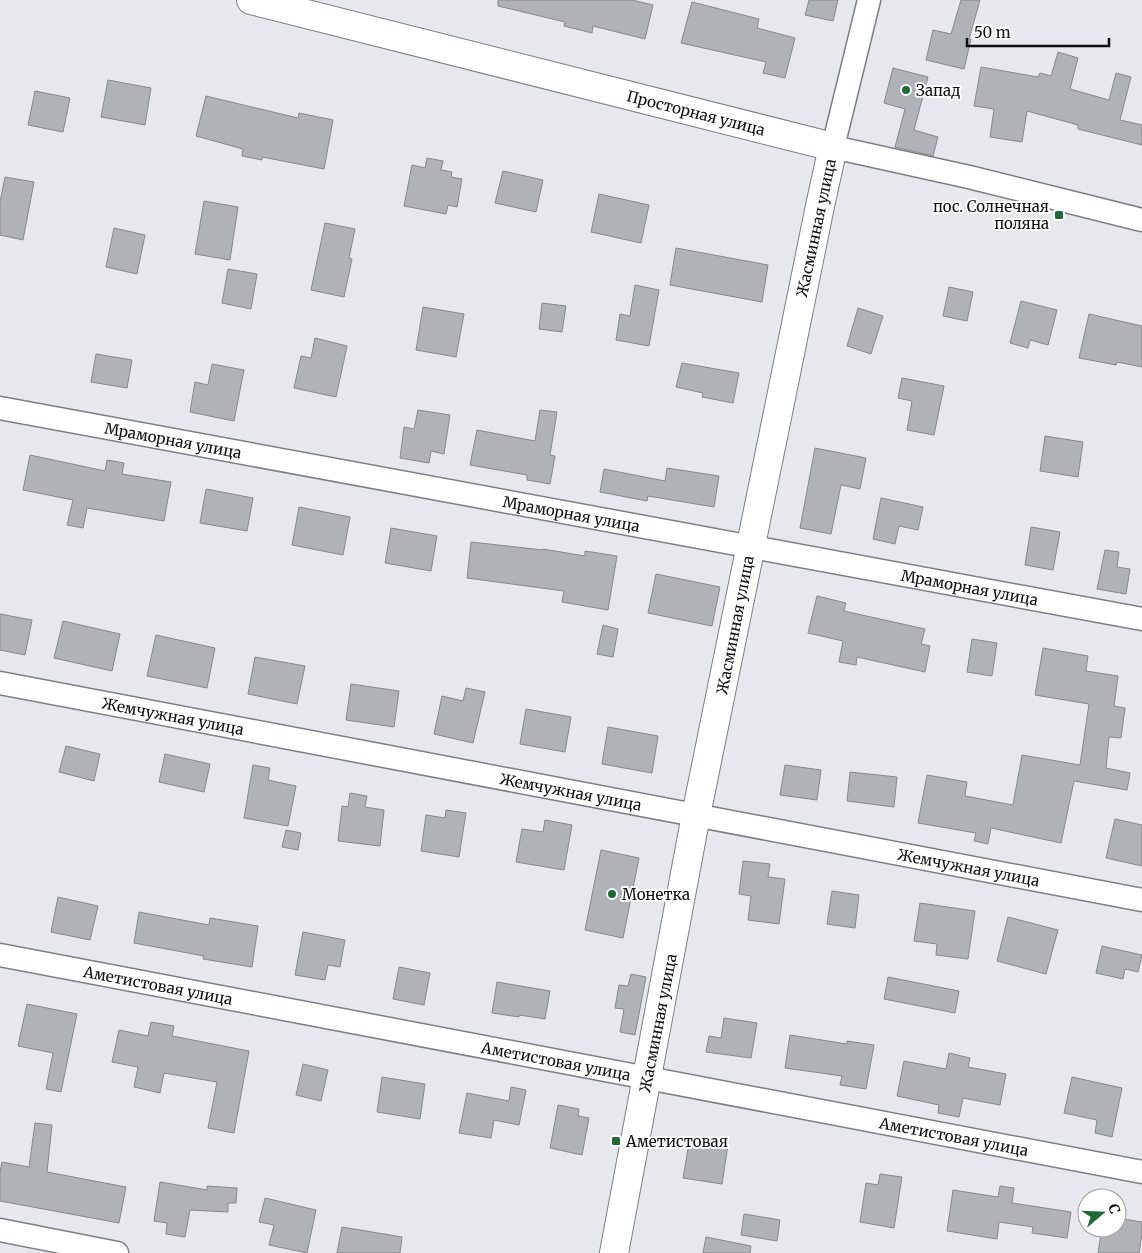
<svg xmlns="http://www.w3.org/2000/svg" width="1142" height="1253" viewBox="0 0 1142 1253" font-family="Merriweather,serif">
<rect width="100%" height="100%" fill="#e6e8ed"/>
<path fill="#afb3b7" stroke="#85888c" d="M 498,0 L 632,0 L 653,5 L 645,39 L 593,26 L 592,33 L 564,26 L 565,22 L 498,6 Z
M 809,0 L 838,0 L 833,21 L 805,15 Z
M 961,0 L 980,0 L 969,39 L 971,39 L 964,69 L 926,60 L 933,30 L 951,34 Z
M 692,2 L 759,19 L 757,28 L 795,38 L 785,78 L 763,73 L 766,62 L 681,43 Z
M 1058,52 L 1078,58 L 1070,89 L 1109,100 L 1116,73 L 1131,77 L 1120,120 L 1142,125 L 1142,145 L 1078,129 L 1078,125 L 1027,111 L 1022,142 L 990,137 L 994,109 L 974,106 L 981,67 L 1038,77 L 1040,73 L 1051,76 Z
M 893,68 L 928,77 L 914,130 L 938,137 L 933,156 L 895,147 L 905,109 L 884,103 Z
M 108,80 L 151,88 L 145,125 L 101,117 Z
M 35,91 L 70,98 L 63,132 L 28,125 Z
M 206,96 L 298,118 L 299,113 L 333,120 L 324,169 L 262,157 L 262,160 L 242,156 L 243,149 L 196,136 Z
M 427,158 L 443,161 L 441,170 L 452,172 L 451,177 L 462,179 L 457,207 L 448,205 L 446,214 L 404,206 L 412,165 L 425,168 Z
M 503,171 L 543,180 L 536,212 L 495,203 Z
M 5,177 L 34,182 L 23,240 L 0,235 L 0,202 Z
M 599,194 L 649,205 L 641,243 L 591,232 Z
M 204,201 L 238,207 L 230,260 L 195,254 Z
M 325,223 L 355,229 L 349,258 L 352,259 L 344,297 L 311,290 Z
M 114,228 L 145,235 L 137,274 L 106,267 Z
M 676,248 L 768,265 L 762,302 L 670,285 Z
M 228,269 L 257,274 L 251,309 L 222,303 Z
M 635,285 L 659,290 L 649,346 L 616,340 L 620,314 L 630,316 Z
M 949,287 L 973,292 L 967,321 L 943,316 Z
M 1021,301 L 1057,310 L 1048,345 L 1030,340 L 1028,348 L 1010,343 Z
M 542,303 L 566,306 L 562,332 L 539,329 Z
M 423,307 L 464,314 L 456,357 L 416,350 Z
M 858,308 L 883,316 L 871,354 L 847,346 Z
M 1089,314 L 1142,326 L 1142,367 L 1117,362 L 1116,365 L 1079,358 Z
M 315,338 L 347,346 L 336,397 L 294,388 L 301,356 L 311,358 Z
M 96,354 L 132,360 L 127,388 L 91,382 Z
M 682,363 L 739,373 L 733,403 L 702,397 L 703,393 L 676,387 Z
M 212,364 L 244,370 L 234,421 L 190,412 L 195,382 L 208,385 Z
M 902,378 L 944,386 L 934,435 L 907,430 L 912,401 L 898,398 Z
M 418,410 L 450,415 L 444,454 L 431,451 L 429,463 L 400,458 L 404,427 L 414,429 Z
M 540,410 L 557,412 L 550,455 L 555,456 L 550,484 L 527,480 L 527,475 L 470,465 L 477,430 L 535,441 Z
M 1045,436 L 1083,442 L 1078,477 L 1040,471 Z
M 815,448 L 866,458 L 860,489 L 841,485 L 831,534 L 800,528 Z
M 30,455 L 105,471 L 107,460 L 124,463 L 122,474 L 171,482 L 164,521 L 87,508 L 83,528 L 67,525 L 73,500 L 23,490 Z
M 667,468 L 719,476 L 714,507 L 648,496 L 647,501 L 600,492 L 604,469 L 665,481 Z
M 206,489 L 253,498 L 247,531 L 200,523 Z
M 881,498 L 923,507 L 918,530 L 899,526 L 895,544 L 873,539 Z
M 299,507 L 350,517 L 343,555 L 292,545 Z
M 1031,527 L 1060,532 L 1053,570 L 1025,565 Z
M 391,528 L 437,536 L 431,571 L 385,563 Z
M 471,542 L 543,550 L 543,549 L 585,556 L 585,551 L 617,556 L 608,610 L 562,602 L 564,591 L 467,578 Z
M 1105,550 L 1119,552 L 1117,567 L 1130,569 L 1126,594 L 1097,589 Z
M 656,574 L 720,587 L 712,626 L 648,613 Z
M 817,596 L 846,603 L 844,611 L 925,629 L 921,644 L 930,646 L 925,672 L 857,657 L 856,665 L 839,662 L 843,641 L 808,633 Z
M 0,614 L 32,620 L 25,655 L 0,650 Z
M 63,621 L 120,634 L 112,671 L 54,658 Z
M 603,625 L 618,629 L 613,657 L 597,654 Z
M 156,635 L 215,648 L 207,688 L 147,676 Z
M 972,639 L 997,643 L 992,676 L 967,672 Z
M 1043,648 L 1088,656 L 1086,671 L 1118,676 L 1114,706 L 1125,708 L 1121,738 L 1109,737 L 1106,768 L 1130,773 L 1127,790 L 1074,781 L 1061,843 L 991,828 L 988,844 L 974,841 L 976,833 L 918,823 L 927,775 L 967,782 L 965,796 L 1013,805 L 1022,755 L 1080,765 L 1089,704 L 1035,695 Z
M 255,657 L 305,666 L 297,704 L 248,694 Z
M 351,684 L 399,691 L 394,727 L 346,720 Z
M 466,688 L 485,692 L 473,743 L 434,734 L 442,696 L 463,701 Z
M 526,709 L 571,717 L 565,752 L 520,744 Z
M 608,727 L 658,736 L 652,773 L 602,764 Z
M 66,746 L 100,754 L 94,781 L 59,772 Z
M 165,754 L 210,764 L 204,792 L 159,782 Z
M 253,765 L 270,768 L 268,780 L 296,786 L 288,826 L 244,818 Z
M 785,765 L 821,770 L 817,800 L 780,795 Z
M 850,772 L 897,777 L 894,807 L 847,801 Z
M 350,793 L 367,796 L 365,807 L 384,810 L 380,846 L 338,841 L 342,806 L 348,807 Z
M 446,810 L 466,813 L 459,857 L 421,851 L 426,815 L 445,818 Z
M 1115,819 L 1142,825 L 1142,866 L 1106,858 Z
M 545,820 L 572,825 L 564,870 L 516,862 L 522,829 L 543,832 Z
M 286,830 L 301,833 L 298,850 L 282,847 Z
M 601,850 L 639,858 L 623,938 L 585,930 Z
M 743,861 L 770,864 L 768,877 L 785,879 L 779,924 L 748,920 L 751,896 L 739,894 Z
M 832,891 L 859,895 L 855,928 L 827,924 Z
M 58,897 L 98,906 L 90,940 L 51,932 Z
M 920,903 L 975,911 L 968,959 L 936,955 L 937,944 L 914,941 Z
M 139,912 L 209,925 L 210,918 L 258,926 L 252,967 L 203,959 L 204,956 L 134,943 Z
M 1008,917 L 1058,930 L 1046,974 L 997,961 Z
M 303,932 L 345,940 L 340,967 L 328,965 L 325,980 L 295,975 Z
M 1102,946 L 1142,955 L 1138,972 L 1125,969 L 1123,979 L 1096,973 Z
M 399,967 L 430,973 L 424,1005 L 393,999 Z
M 631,974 L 646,977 L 635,1035 L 620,1032 L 624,1009 L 615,1008 L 619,985 L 628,986 Z
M 888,977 L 959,991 L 955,1013 L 884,999 Z
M 497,982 L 550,991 L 545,1019 L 519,1015 L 519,1017 L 492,1013 Z
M 27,1004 L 77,1014 L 61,1092 L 46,1089 L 53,1053 L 18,1046 Z
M 724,1018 L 757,1023 L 751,1058 L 706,1052 L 709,1036 L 721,1038 Z
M 151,1022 L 174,1026 L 172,1036 L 249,1051 L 234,1133 L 208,1128 L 217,1082 L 164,1073 L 160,1093 L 134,1087 L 138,1067 L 112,1062 L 119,1030 L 148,1036 Z
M 790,1035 L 847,1044 L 847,1041 L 874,1045 L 866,1089 L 840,1085 L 842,1076 L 785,1068 Z
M 949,1053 L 970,1058 L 968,1067 L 1006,1074 L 1000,1105 L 963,1098 L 959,1117 L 938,1113 L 939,1105 L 897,1096 L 904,1061 L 946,1069 Z
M 303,1064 L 328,1070 L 321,1101 L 296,1095 Z
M 382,1077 L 425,1084 L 420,1119 L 377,1112 Z
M 1072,1077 L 1122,1088 L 1112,1137 L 1095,1133 L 1097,1120 L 1064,1113 Z
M 511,1087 L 526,1090 L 519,1125 L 494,1120 L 491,1138 L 459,1133 L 467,1093 L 509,1101 Z
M 558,1105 L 579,1109 L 578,1116 L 589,1118 L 582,1155 L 550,1148 Z
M 35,1123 L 52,1125 L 47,1172 L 126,1187 L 119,1223 L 0,1201 L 0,1172 L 2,1162 L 29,1167 Z
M 690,1138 L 728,1145 L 722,1184 L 683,1178 Z
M 880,1174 L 902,1177 L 894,1228 L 860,1222 L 866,1183 L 878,1185 Z
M 160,1182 L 207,1190 L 207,1186 L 237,1188 L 236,1203 L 228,1203 L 228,1212 L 190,1210 L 185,1237 L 166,1234 L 167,1223 L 154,1221 Z
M 1000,1186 L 1014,1188 L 1012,1203 L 1071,1212 L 1067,1238 L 1032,1233 L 1033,1227 L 999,1222 L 997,1239 L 947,1231 L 953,1190 L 998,1197 Z
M 265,1198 L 316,1210 L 307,1253 L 269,1245 L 274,1225 L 259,1222 Z
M 744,1214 L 780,1220 L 777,1241 L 741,1235 Z
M 1117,1218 L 1142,1222 L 1142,1234 L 1139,1253 L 1098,1253 L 1102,1228 L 1117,1228 Z
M 342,1227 L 402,1237 L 400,1253 L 337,1253 Z
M 706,1237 L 751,1246 L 750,1253 L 703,1253 Z"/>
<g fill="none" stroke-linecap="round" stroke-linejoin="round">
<g stroke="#7d7f83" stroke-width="25">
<g id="minor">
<path d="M 869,0 L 833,147 L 969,177 L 1142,220"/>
<path id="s1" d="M 0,408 L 1142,619"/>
<path id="s2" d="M 0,683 L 1142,900"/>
<path id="s3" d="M 0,955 L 1142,1172"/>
<path d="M 0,1230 L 117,1253"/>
</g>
</g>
<g stroke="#7d7f83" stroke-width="30">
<g id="tertiary">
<path id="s4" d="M 251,0 L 833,147 L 820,206 L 696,815 L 614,1253"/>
</g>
</g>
<use href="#minor" stroke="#fff" stroke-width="22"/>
<use href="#tertiary" stroke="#fff" stroke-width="28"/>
</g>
<g fill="#206937" stroke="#fff" stroke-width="2">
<circle cx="906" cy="90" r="5"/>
<rect x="1054" y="210" width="10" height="10" rx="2.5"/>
<circle cx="612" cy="894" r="5"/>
<rect x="611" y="1136" width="10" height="10" rx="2.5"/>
</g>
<g text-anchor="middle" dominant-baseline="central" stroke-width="4" stroke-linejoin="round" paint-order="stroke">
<g font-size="15" fill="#0e0f10" stroke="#fff" text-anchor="start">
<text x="916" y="90">Запад</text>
<text x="1049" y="206" text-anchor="end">пос. Солнечная<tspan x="1049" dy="17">поляна</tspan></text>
<text x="622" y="894">Монетка</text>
<text x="626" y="1141">Аметистовая</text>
</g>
<g font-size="15" fill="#0e0f10" stroke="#fff">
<text stroke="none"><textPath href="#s4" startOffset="459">Просторная улица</textPath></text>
<text transform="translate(816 228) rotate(-78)">Жасминная улица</text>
<text stroke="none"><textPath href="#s1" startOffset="176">Мраморная улица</textPath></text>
<text stroke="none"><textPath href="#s1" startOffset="581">Мраморная улица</textPath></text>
<text stroke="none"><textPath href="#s1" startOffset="986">Мраморная улица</textPath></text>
<text transform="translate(735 625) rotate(-79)">Жасминная улица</text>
<text stroke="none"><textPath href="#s2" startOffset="176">Жемчужная улица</textPath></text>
<text stroke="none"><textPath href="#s2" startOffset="581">Жемчужная улица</textPath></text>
<text stroke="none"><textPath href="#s2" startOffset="986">Жемчужная улица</textPath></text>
<text stroke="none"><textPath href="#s3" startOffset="161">Аметистовая улица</textPath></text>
<text transform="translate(658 1023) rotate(-79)">Жасминная улица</text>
<text stroke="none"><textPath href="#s3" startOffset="566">Аметистовая улица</textPath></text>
<text stroke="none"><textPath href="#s3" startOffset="971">Аметистовая улица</textPath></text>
</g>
</g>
<g transform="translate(1102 1213) rotate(71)"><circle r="24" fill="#ffffff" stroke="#9f9f9f"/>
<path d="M0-4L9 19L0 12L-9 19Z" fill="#206937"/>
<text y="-8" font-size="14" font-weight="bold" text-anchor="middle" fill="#0e0f10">С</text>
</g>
<path d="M967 38v8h142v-8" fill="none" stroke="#0e0f10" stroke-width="2.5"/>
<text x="974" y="38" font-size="15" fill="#0e0f10" stroke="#ffffff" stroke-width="4" paint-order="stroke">50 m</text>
</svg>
